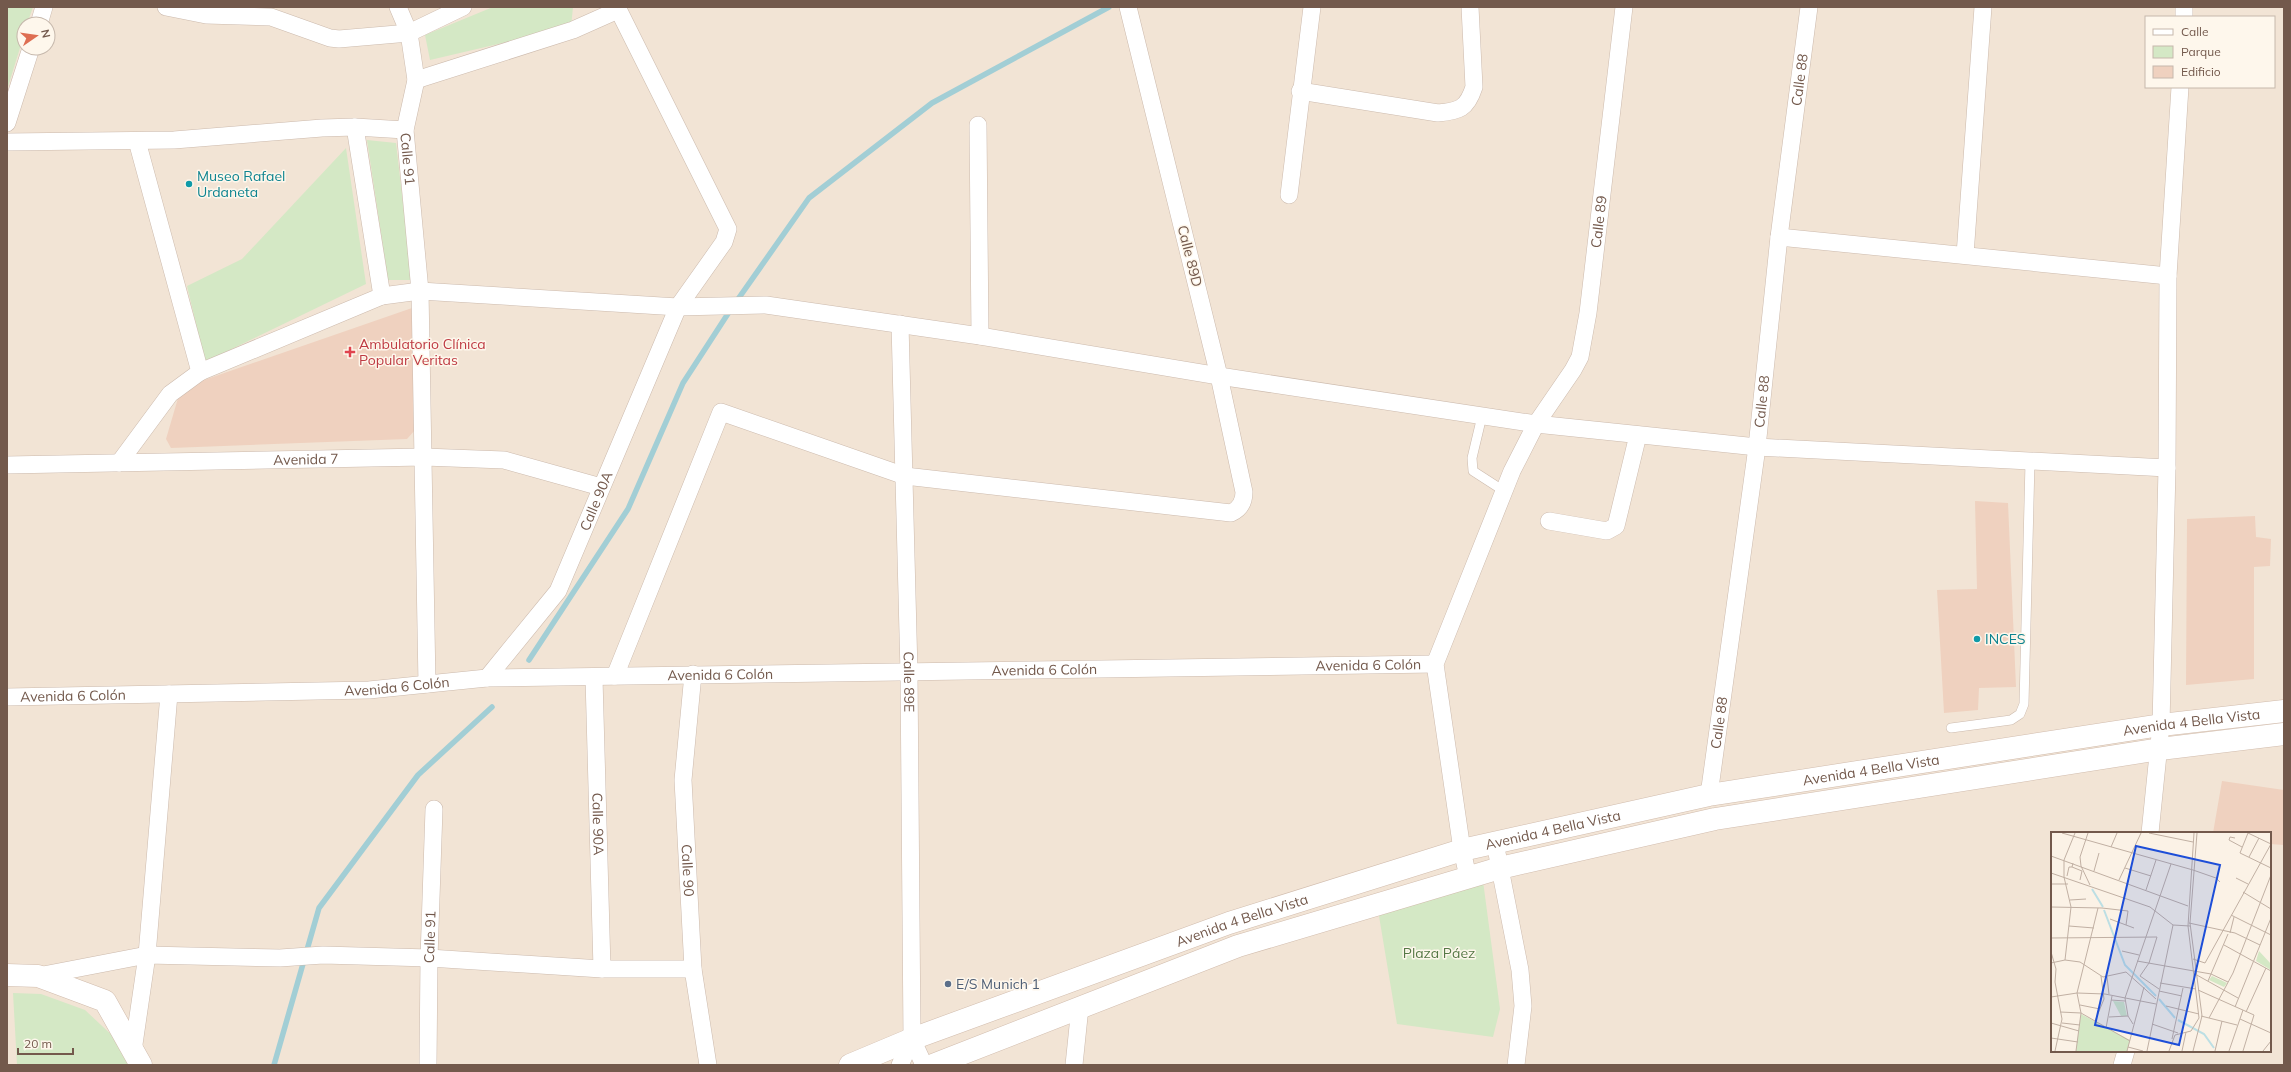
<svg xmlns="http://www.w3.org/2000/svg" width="2291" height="1072" viewBox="0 0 2291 1072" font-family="Mulish,sans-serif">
<rect width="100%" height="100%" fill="#fbf2e6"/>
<path fill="#f2e4d5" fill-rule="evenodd" d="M 7,7 L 2284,7 L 2284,1065 L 7,1065 ZM 2146,17 L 2274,17 L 2274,87 L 2146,87 ZM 24,24 L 48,24 L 48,48 L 24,48 ZM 2052,833 L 2270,833 L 2270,1051 L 2052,1051 Z"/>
<path fill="#d4e8c5" d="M 7,7 L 33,7 L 27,24 L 24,24 L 24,35 L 7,90 Z
M 493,7 L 573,7 L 571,27 L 430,60 L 425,35 Z
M 367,140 L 396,143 L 412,280 L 388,280 Z
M 346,148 L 366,284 L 205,362 L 187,286 L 242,259 Z
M 1483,881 L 1500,1009 L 1493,1037 L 1397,1024 L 1377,904 Z
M 13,993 L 41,994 L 85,1010 L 116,1039 L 133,1065 L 17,1065 Z"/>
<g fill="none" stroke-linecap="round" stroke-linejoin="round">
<path stroke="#a2ced5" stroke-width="5.5" d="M 736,302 L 809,198 L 932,103 L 1109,7
M 529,660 L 628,509 L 683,383 L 731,309
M 274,1065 L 319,908 L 418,775 L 492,707"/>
</g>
<path fill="#efd1bf" d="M 412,308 L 415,316 L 415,430 L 407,439 L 171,448 L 166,439 L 181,388 Z
M 1975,501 L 2008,503 L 2016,687 L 1979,688 L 1978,710 L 1944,713 L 1937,590 L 1977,589 Z
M 2255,516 L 2256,537 L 2271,539 L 2270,566 L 2254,567 L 2254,679 L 2186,685 L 2187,519 Z
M 2222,781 L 2284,790 L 2284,845 L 2270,844 L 2270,833 L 2213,833 Z"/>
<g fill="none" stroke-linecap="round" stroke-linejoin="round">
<g stroke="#ccbaad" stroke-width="10">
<path id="lane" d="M 1482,416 L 1472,458 L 1473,471 L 1504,491
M 1951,728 L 2011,720 L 2020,714 L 2024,704 L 2030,462"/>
</g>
<g stroke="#ccbaad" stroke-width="18">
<g id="street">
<path d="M 166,7 L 206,15 L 271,17 L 330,38 L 339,39 L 409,33 L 463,7"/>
<path id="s1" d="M 398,7 L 409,33 L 416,80 L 405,130 L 420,291 L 427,684"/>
<path d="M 2184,17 L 2184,7"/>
<path d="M 39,24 L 44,7"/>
<path d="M 416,80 L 573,30 L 618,10"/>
<path d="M 1300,91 L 1438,113 C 1459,111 1467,109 1474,87 L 1470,7"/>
<path d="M 7,123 L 31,48"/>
<path d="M 978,125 L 980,336"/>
<path d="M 355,127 L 382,296"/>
<path d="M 137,141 L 200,372"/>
<path d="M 7,142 L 174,140 L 322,128 L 355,127 L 405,130"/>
<path d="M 1289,195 L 1312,7"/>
<path d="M 1779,237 L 2168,276"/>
<path d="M 1965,255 L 1983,7"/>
<path id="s2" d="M 900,324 L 909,672 L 912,1039 L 900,1065"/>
<path d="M 119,463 L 170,394 L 200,372 L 382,296 L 420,291 L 678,307 L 766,305 L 980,336 L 1219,376 L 1536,424 L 1757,447 L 2167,468"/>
<path id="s3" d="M 7,465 L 424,457 L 504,460 L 601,487"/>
<path d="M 1549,521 L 1607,531 L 1616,526 L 1638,435"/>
<path id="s4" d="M 693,674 L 683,780 L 693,969 L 708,1065"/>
<path d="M 615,676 L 721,412 L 905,476 L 1231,513 C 1240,509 1244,502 1244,492 L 1219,376 L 1128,7"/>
<path id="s5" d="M 487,678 L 558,591 L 678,307 L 724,242 L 728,229 L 617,7"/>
<path id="s6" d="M 594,678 L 602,969"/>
<path id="s7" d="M 7,697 L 369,690 L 487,678 L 1435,664"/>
<path id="s8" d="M 1709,795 L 1757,447 L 1779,237 L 1809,7"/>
<path d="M 2150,833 L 2161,725 L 2167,468 L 2168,276 L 2180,87"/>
<path d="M 1495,843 L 1520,970 L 1523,1006 L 1516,1065"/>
<path id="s9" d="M 1468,877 L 1462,850 L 1435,664 L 1512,471 L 1536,424 L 1573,370 L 1580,357 L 1588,313 L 1624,7"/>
<path d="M 38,976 L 147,955 L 280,958 L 323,955 L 429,958 L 602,969 L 693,969"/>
<path d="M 912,1039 L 924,1065"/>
<path d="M 133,1051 L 147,955 L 169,694"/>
<path id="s10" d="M 428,1065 L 429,958 L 434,809"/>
<path d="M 1074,1065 L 1080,1007"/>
<path d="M 2122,1065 L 2126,1051"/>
</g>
</g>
<g stroke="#d1bcad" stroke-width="23">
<g id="secondary">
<path d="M 7,975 L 38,976 L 105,1001 L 141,1065"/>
<path id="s11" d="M 850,1065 L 912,1039 L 1229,923 L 1462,850 L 1709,795 L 2161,725 L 2284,711"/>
<path d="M 933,1065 L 1238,946 L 1500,868 L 1715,819 L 2160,749 L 2284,734"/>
</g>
</g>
<use href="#lane" stroke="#fff" stroke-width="9"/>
<use href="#street" stroke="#fff" stroke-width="17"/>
<use href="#secondary" stroke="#fff" stroke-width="22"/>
</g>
<g fill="#0f9aa8" stroke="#fef7ec" stroke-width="1.5">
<circle cx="189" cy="184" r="4"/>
<circle cx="1977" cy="639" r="4"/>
</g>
<path fill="#e0444e" stroke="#fef7ec" stroke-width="1.5" d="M348 346h4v4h4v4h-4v4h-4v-4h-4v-4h4z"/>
<circle fill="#5c6f8a" stroke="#fef7ec" stroke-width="1.5" cx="948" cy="984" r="4"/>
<g text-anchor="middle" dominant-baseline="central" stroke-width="3" stroke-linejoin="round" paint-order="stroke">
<g font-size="14" fill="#73594c" stroke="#fef7ec">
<text stroke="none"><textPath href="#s8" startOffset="721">Calle 88</textPath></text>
<text stroke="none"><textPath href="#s1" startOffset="156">Calle 91</textPath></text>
<text stroke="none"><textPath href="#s9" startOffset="693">Calle 89</textPath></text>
<text transform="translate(1190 256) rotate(76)">Calle 89D</text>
<text stroke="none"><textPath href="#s8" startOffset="397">Calle 88</textPath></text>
<text stroke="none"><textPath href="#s3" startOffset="299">Avenida 7</textPath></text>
<text stroke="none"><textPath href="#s5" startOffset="210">Calle 90A</textPath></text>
<text stroke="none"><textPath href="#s7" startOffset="1362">Avenida 6 Colón</textPath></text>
<text stroke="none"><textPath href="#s7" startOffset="1038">Avenida 6 Colón</textPath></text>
<text stroke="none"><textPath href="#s7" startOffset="714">Avenida 6 Colón</textPath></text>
<text stroke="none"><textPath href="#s2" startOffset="358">Calle 89E</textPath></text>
<text stroke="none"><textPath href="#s7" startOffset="390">Avenida 6 Colón</textPath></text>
<text stroke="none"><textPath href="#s7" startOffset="66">Avenida 6 Colón</textPath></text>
<text stroke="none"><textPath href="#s8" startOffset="73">Calle 88</textPath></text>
<text stroke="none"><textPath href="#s11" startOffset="1390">Avenida 4 Bella Vista</textPath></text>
<text stroke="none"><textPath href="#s11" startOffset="1066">Avenida 4 Bella Vista</textPath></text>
<text stroke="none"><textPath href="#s6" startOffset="146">Calle 90A</textPath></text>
<text stroke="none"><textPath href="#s11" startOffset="742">Avenida 4 Bella Vista</textPath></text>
<text stroke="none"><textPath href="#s4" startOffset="197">Calle 90</textPath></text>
<text stroke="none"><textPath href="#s11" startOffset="418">Avenida 4 Bella Vista</textPath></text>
<text stroke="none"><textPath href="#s10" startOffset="128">Calle 91</textPath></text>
</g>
<g font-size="14" fill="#0d838f" stroke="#fef7ec" text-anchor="start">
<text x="197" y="176">Museo Rafael<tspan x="197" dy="16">Urdaneta</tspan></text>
<text x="1985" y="639">INCES</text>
</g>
<g font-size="14" fill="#be3a42" stroke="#fef7ec" text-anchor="start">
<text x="359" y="344">Ambulatorio Clínica<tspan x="359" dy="16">Popular Veritas</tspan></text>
</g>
<g font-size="14" fill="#557845" stroke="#fef7ec">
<text x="1439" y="953">Plaza Páez</text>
</g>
<g font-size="14" fill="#4e5e75" stroke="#fef7ec" text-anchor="start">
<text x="956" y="984">E/S Munich 1</text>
</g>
</g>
<g transform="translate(2051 832)">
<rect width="220" height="220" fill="#fbf2e6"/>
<path d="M 208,119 L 220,132 L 220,138 L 205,129 ZM 161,144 L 176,151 L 173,155 L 158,148 ZM 62,169 L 73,170 L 76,184 L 70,184 ZM 30,182 L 79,208 L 76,219 L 25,219 Z" fill="#d4e8c5"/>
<path fill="none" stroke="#bcdfe4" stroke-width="2" d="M 41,57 L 52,75M 53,78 L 74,133 L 105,164M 108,167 L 124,186M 127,188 L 153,202 L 163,216"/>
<path fill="none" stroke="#c1b0a3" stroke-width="1" d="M 11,1 L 142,38 L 165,46 L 169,50M 37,1 L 29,25 L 30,34 L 39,53M 98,1 L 142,10M 197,1 L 189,21 L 220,36M 197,1 L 220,12M 184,6 L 179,5 L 178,8 L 191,15M 60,15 L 66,1M 0,24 L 137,74M 198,25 L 208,6M 22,31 L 21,35 L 31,39 L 29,48M 74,36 L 100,44M 43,39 L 48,21M 0,41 L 99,75 L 122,93 L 139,94M 16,44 L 18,35 L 21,35M 185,46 L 197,52M 68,48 L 90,1M 0,52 L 17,52M 95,58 L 105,28M 192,60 L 220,77M 19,68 L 35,67M 0,75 L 51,76 L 77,79 L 75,93M 180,83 L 220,103M 59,87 L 83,96M 138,91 L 184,101 L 209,113M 18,94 L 43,96M 179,101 L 183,85M 0,106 L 106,105 L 98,131 L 89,144 L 108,157M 173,113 L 220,139M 71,119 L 88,123M 0,120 L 5,137 L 4,150 L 11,187 L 4,219M 142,127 L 154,131 L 220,12 L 220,2M 14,128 L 20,75 L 13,45 L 13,28 L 24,1M 86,129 L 160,142 L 177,150M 0,131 L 14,128 L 29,130 L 52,145 L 75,140 L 105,167M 144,142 L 187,166M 56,145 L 58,162M 157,149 L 177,102M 109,151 L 145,157M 147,158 L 203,183 L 192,219M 108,159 L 131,164M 0,165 L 26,161 L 54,162 L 105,172M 60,168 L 74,169M 29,173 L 49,177M 115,174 L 148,182M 184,175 L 220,86M 9,180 L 30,181 L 79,209M 195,180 L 215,136M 150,184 L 186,193M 58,185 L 77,184M 158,186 L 182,141 L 220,43M 189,187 L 220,201M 44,189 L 53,167 L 50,144M 0,191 L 28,199M 11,191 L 29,193M 82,192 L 77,184 L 74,166 L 120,32M 101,192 L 127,201M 55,196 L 61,164M 0,206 L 27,210M 121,207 L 132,156M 77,215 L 92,219M 25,219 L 30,181 L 26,161 L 47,76M 76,219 L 93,155M 96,219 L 122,93M 118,219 L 124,203 L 140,199 L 148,186 L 137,94 L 143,1M 131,219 L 135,200M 142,219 L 151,184 L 139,91 L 146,1M 164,219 L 171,189M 178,219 L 192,178M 212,219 L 220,209"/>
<path fill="#1d4ed8" fill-opacity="0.15" stroke="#1d4ed8" stroke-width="2" d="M 85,14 L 169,33 L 128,213 L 44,193 Z"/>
<rect width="220" height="220" fill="none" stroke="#73594c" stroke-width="2"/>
</g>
<rect width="2291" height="1072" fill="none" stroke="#73594c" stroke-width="16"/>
<rect x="2145" y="16" width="130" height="72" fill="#fef7ec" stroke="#c6b8ac"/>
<rect x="2153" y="29" width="20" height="6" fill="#ffffff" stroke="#c6b8ac"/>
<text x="2181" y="36" font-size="12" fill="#73594c">Calle</text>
<rect x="2153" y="46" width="20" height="12" fill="#d4e8c5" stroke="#c6b8ac"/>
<text x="2181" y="56" font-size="12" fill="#73594c">Parque</text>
<rect x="2153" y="66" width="20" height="12" fill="#efd1bf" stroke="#c6b8ac"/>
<text x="2181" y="76" font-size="12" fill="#73594c">Edificio</text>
<g transform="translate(36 36) rotate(77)"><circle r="19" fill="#fef7ec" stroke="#c6b8ac"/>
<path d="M0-3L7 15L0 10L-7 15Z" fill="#de6e52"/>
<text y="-6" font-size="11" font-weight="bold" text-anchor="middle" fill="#73594c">N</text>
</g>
<path d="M18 1048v6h55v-6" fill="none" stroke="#73594c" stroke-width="2"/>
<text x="24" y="1048" font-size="12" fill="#73594c" stroke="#fef7ec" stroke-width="3" paint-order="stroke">20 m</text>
</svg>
